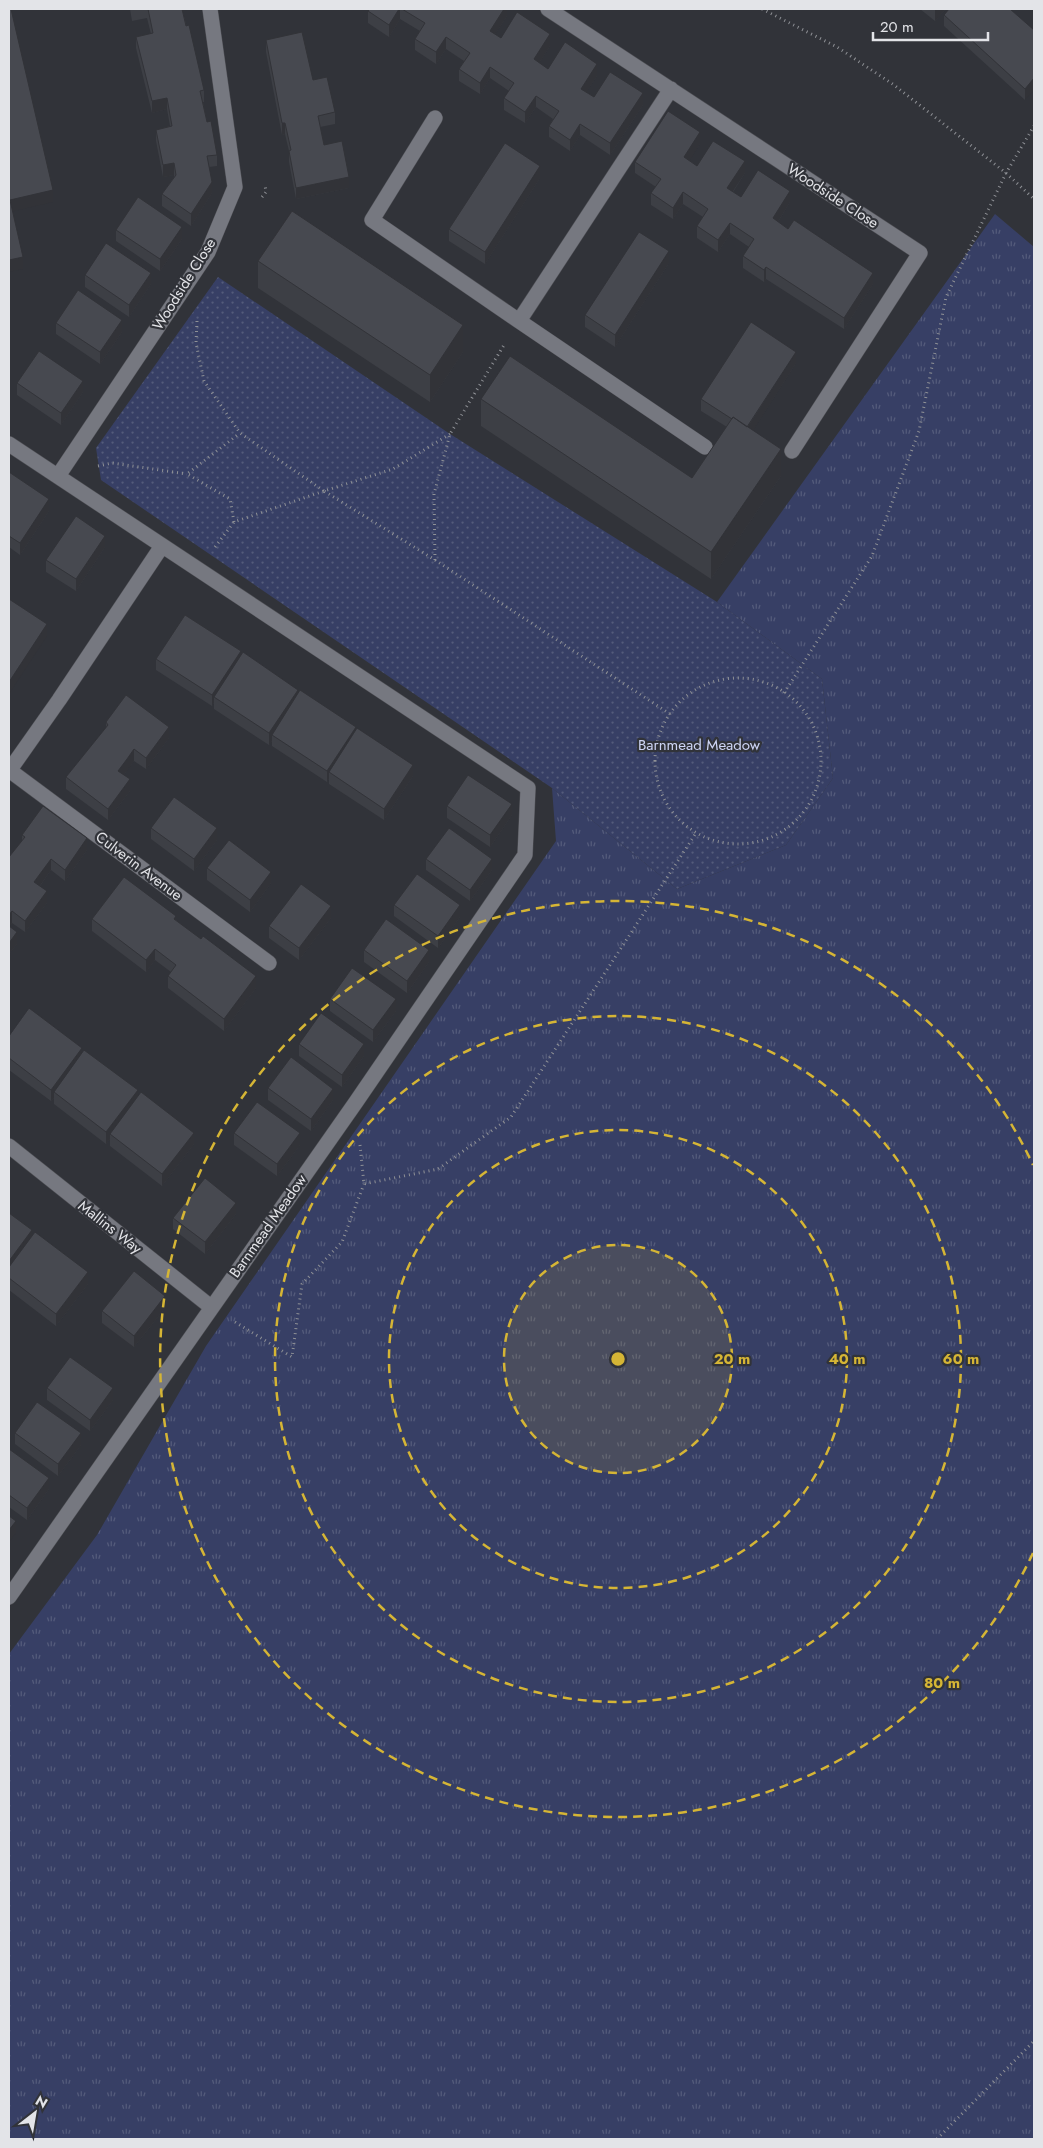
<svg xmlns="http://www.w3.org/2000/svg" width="1043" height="2148" viewBox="0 0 1043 2148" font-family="Jost,sans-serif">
<defs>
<pattern id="grass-tufts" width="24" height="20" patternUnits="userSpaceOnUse" patternTransform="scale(1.25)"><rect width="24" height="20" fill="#373f65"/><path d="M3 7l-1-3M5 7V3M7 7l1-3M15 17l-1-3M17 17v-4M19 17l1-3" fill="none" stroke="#545b7b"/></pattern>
<pattern id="park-dots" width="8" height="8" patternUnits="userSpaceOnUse" patternTransform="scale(1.25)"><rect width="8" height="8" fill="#373f65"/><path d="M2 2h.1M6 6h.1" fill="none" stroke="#545b7b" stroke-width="1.8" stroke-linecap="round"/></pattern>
</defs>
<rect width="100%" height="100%" fill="#313339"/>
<path fill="url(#grass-tufts)" d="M 995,214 L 1034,247 L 1034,2139 L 9,2139 L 9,1654 L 97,1535 L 206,1346 L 556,841 L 552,788 L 677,889 L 786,845 L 833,778 L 822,679 L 717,602 Z"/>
<path fill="url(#park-dots)" d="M 218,277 L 450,434 L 717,602 L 822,679 L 833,778 L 786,845 L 677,889 L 552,788 L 101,480 L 96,448 Z"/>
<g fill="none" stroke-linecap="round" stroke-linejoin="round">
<g stroke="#4e4f54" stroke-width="16">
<path id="minor" d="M 548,9 L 920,253 L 792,451
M 435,118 L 372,220 L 519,321 L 671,89
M 519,321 L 705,447
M 9,444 L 528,788 L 525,855 L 356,1102 L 9,1597
M 58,476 L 208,252 L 235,187 L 210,9
M 9,770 L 269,963
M 9,771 L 59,700 L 162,546
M 9,1146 L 211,1307"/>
</g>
<path stroke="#8f9196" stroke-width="3" stroke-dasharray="1 4" stroke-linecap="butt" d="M 762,9 L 837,47 L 894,85 L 1006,173 L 1034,199
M 262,197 L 266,192 L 265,185
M 197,321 L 196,343 L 204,381 L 240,433 L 324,491
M 450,434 L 393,469 L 324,491 L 435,560 L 434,494 L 450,434 L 504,345
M 98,466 L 112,463 L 187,474
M 234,522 L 230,499 L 187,474 L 240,433
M 215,547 L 234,522 L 324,491
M 435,560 L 670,714
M655 761a83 83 0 1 1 166 0a83 83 0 1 1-166 0Z
M 784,693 L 872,556 L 919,431 L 946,297 L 1006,173 L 1034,126
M 360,1145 L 364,1184 L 438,1169 L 511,1117 L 696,833
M 235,1322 L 292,1357 L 302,1284 L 342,1242 L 364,1184
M 937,2139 L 1034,2041"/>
<use href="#minor" stroke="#767880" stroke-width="15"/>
</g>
<path fill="#3d3f45" d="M 130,9 L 182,9 L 204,90 L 204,102 L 203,102 L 207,122 L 217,155 L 217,166 L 209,167 L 212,193 L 191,226 L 162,206 L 162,194 L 174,177 L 174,175 L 163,177 L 156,141 L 156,130 L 170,126 L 167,109 L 152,113 L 136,48 L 136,37 L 151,34 L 147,18 L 132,21 Z
M 370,9 L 507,9 L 507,16 L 495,34 L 501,38 L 550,46 L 539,63 L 548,69 L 597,76 L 586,92 L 594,97 L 643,105 L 610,155 L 580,135 L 570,151 L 549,137 L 549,126 L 553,119 L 536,107 L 525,123 L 504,110 L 504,98 L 509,91 L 490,78 L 480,94 L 459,81 L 459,69 L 464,61 L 446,49 L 436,64 L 415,50 L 415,39 L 420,31 L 400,19 L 389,37 L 368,23 L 368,11 Z
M 920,9 L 946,9 L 935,21 Z
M 944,15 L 1034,30 L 1025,100 L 944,26 Z
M 266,40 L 313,80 L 335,112 L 335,124 L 320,127 L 324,145 L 349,188 L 296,199 L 289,162 L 289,151 L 285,134 L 282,135 L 266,52 Z
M 700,144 L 689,160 L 697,166 L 745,173 L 733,192 L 741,197 L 790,202 L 778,222 L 873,284 L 844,329 L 766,279 L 764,282 L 743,268 L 743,256 L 749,247 L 730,234 L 718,252 L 697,238 L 697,226 L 703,217 L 683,204 L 673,219 L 651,205 L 651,193 L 656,187 L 635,173 L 635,162 Z
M 540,178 L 485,264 L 449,241 L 449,229 Z
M 116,230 L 182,239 L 160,271 L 116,241 Z
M 258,261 L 463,352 L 430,402 L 258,288 Z
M 669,263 L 615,347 L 585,327 L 585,315 Z
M 85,275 L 151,284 L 129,317 L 85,287 Z
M 56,323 L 122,332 L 100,364 L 56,334 Z
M 796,363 L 753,430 L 781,476 L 711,579 L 481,426 L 481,399 L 692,478 L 727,427 L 701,411 L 701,399 Z
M 17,383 L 83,392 L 61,425 L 17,395 Z
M 9,472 L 49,511 L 20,555 L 9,547 Z
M 105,547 L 76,591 L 46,572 L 46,560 Z
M 241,656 L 356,730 L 413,776 L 384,820 L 329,784 L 329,779 L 327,782 L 272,746 L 272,741 L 269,745 L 214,709 L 214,703 L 212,706 L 156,670 L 156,659 Z
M 106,722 L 169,738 L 146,769 L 134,761 L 127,770 L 124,775 L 130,791 L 108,820 L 66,789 L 66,777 L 106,728 Z
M 447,806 L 512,815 L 490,847 L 447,818 Z
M 151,828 L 217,840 L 194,871 L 151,839 Z
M 22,835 L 87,850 L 65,881 L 51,870 L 40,886 L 47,903 L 25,932 L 12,923 L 9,926 L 17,944 L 9,954 L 9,857 L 22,841 Z
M 426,859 L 492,870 L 470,901 L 426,870 Z
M 207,868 L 271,883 L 250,912 L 207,880 Z
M 394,905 L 460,917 L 438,948 L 394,916 Z
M 331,918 L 299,960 L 269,938 L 269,926 Z
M 92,919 L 176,920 L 256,988 L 224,1031 L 168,988 L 168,976 L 171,972 L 155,960 L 146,972 L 92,931 Z
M 364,950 L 429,962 L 407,993 L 364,962 Z
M 330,999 L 396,1011 L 373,1042 L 330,1011 Z
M 9,1036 L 82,1053 L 138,1096 L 194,1144 L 162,1186 L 110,1146 L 110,1139 L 106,1144 L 54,1104 L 54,1098 L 51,1101 L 9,1070 Z
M 299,1044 L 364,1056 L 342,1087 L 299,1056 Z
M 268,1088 L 333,1100 L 311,1131 L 268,1100 Z
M 234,1133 L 300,1145 L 277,1176 L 234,1145 Z
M 9,1213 L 32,1236 L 88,1284 L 56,1326 L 9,1290 Z
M 236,1214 L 205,1254 L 173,1229 L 173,1218 Z
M 165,1308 L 134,1347 L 102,1323 L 102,1311 Z
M 47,1388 L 113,1400 L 90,1431 L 47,1400 Z
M 15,1433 L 81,1445 L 58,1476 L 15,1444 Z
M 9,1449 L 49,1489 L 27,1520 L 9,1507 Z"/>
<path fill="#323338" d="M 399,9 L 400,9 L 400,19 L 389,37 L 389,25 Z
M 504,9 L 507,9 L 507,16 L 490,42 L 490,31 Z
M 936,9 L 946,9 L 935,21 L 935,10 Z
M 550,34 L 550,46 L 534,71 L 534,59 Z
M 446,37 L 446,49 L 436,64 L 436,52 Z
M 597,64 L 597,76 L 581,100 L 581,89 Z
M 490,67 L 490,78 L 480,94 L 480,83 Z
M 1034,78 L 1034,90 L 1025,100 L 1025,89 Z
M 643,93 L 643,105 L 610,155 L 610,143 Z
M 536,96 L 536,107 L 525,123 L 525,112 Z
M 167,98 L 167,109 L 152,113 L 152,101 Z
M 282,123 L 285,123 L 285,134 L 282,135 Z
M 580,124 L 580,135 L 570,151 L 570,140 Z
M 700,132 L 700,144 L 684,169 L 684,157 Z
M 745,161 L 745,173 L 727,200 L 727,188 Z
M 174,163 L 174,175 L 163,177 L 163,165 Z
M 540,166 L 540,178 L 485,264 L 485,252 Z
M 349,177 L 349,188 L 296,199 L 296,188 Z
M 212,182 L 212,193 L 191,226 L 191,214 Z
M 53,190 L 53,202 L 10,212 L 10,200 Z
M 790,191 L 790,202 L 773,230 L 773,218 Z
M 683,192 L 683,204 L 673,219 L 673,208 Z
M 730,223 L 730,234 L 718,252 L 718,240 Z
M 182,227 L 182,239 L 160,271 L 160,259 Z
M 669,251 L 669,263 L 615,347 L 615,335 Z
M 23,257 L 23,269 L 9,272 L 9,260 Z
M 766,267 L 766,279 L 764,282 L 764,270 Z
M 151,273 L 151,284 L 129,317 L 129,305 Z
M 873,273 L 873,284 L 844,329 L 844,318 Z
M 122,320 L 122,332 L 100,364 L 100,352 Z
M 463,325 L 463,352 L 430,402 L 430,375 Z
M 796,352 L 796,363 L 747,440 L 747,428 Z
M 83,381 L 83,392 L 61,425 L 61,413 Z
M 781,449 L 781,476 L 711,579 L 711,552 Z
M 49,499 L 49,511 L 20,555 L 20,543 Z
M 105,536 L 105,547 L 76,591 L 76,579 Z
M 47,624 L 47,636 L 9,694 L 9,682 Z
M 241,651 L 241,663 L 214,697 L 214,703 L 212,706 L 212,695 Z
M 298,690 L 298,701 L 272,735 L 272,741 L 269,745 L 269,733 Z
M 169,727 L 169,738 L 146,769 L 146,758 Z
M 356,727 L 356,738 L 329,772 L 329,779 L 327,782 L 327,771 Z
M 134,749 L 134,761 L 118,783 L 118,771 Z
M 413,765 L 413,776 L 384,820 L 384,809 Z
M 130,779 L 130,791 L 108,820 L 108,809 Z
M 512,804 L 512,815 L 490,847 L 490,835 Z
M 217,828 L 217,840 L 194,871 L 194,859 Z
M 87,838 L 87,850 L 65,881 L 65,870 Z
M 51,859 L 51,870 L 34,894 L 34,882 Z
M 492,859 L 492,870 L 470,901 L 470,890 Z
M 271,872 L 271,883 L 250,912 L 250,900 Z
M 47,891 L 47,903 L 25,932 L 25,921 Z
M 460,905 L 460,917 L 438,948 L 438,936 Z
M 331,906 L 331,918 L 299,960 L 299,948 Z
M 12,911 L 12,923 L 9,927 L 9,915 Z
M 17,932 L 17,944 L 9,954 L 9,943 Z
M 155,949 L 155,960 L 146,972 L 146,960 Z
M 429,950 L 429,962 L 407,993 L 407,981 Z
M 256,976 L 256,988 L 224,1031 L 224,1019 Z
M 396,999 L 396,1011 L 373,1042 L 373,1030 Z
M 364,1044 L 364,1056 L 342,1087 L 342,1075 Z
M 82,1048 L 82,1060 L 54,1092 L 54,1098 L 51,1101 L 51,1090 Z
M 333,1089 L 333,1100 L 311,1131 L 311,1119 Z
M 138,1090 L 138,1102 L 110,1134 L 110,1139 L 106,1144 L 106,1132 Z
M 194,1133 L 194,1144 L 162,1186 L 162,1174 Z
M 300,1133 L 300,1145 L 277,1176 L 277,1164 Z
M 236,1203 L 236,1214 L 205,1254 L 205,1242 Z
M 32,1230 L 32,1242 L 9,1272 L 9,1261 Z
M 88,1272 L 88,1284 L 56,1326 L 56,1314 Z
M 165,1296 L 165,1308 L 134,1347 L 134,1336 Z
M 113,1388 L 113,1400 L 90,1431 L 90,1420 Z
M 81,1433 L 81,1445 L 58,1476 L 58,1464 Z
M 49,1478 L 49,1489 L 27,1520 L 27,1508 Z
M 16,1521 L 16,1533 L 9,1542 L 9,1530 Z"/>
<path fill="#474950" stroke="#323338" d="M 9,9 L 11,9 L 53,190 L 10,200 L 23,257 L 9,260 Z
M 148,9 L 182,9 L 186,26 L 189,25 L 204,90 L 200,91 L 207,122 L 211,121 L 217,155 L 207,156 L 212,182 L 191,214 L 162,194 L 176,175 L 174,163 L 163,165 L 156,130 L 172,126 L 167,98 L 152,101 L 136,37 L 153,33 Z
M 370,9 L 399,9 L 389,25 L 368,11 Z
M 402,9 L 504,9 L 490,31 L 501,38 L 517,12 L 550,34 L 534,59 L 548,69 L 565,42 L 597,64 L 581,89 L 594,97 L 610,72 L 643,93 L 610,143 L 580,124 L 570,140 L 549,126 L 559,111 L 536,96 L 525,112 L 504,98 L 514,83 L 490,67 L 480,83 L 459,69 L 470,53 L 446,37 L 436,52 L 415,39 L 425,23 Z
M 949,9 L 1010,9 L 1034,30 L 1034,78 L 1025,89 L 944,15 Z
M 302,32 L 313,80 L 327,77 L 335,112 L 318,116 L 324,145 L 342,141 L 349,177 L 296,188 L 289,151 L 291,150 L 285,123 L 282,123 L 266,40 Z
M 668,111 L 700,132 L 684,157 L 697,166 L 713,141 L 745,161 L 727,188 L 741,197 L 758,170 L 790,191 L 773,218 L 788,229 L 794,220 L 873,273 L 844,318 L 766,267 L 764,270 L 743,256 L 754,239 L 730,223 L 718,240 L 697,226 L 708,209 L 683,192 L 673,208 L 651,193 L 661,179 L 635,162 Z
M 505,143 L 540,166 L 485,252 L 449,229 Z
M 138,197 L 182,227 L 160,259 L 116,230 Z
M 292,211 L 463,325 L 430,375 L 258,261 Z
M 639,232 L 669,251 L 615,335 L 585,315 Z
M 106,243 L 151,273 L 129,305 L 85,275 Z
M 78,290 L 122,320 L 100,352 L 56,323 Z
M 751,322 L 796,352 L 747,427 L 733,417 L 732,419 L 701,399 Z
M 39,351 L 83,381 L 61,413 L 17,383 Z
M 510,356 L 692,478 L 733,417 L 781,449 L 711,552 L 481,399 Z
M 9,472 L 49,499 L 20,543 L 9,536 Z
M 76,516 L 105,536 L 76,579 L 46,560 Z
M 9,599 L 47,624 L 9,682 Z
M 185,615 L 241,651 L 212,695 L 156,659 Z
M 243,652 L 298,690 L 269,733 L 214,697 Z
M 300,690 L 356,727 L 327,771 L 272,735 Z
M 126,695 L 169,727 L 146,758 L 134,749 L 127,759 L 118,771 L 130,779 L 108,809 L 66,777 L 108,725 L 106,722 Z
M 357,728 L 413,765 L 384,809 L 329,772 Z
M 468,775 L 512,804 L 490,835 L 447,806 Z
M 174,797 L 217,828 L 194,859 L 151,828 Z
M 43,806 L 87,838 L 65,870 L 51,859 L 34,882 L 47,891 L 25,921 L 12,911 L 9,915 L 9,857 L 25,837 L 22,835 Z
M 449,828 L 492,859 L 470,890 L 426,859 Z
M 229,840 L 271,872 L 250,900 L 207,868 Z
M 417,874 L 460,905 L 438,936 L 394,905 Z
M 124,877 L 176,916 L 174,919 L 201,939 L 203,936 L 256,976 L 224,1019 L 168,976 L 176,965 L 155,949 L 146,960 L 92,919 Z
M 301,884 L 331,906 L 299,948 L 269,926 Z
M 386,919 L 429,950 L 407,981 L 364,950 Z
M 9,926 L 17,932 L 9,943 Z
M 352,968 L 396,999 L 373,1030 L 330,999 Z
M 29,1008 L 82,1048 L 51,1090 L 9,1058 L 9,1036 Z
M 321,1013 L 364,1044 L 342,1075 L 299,1044 Z
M 84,1050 L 138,1090 L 106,1132 L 54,1092 Z
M 291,1057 L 333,1089 L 311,1119 L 268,1088 Z
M 141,1092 L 194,1133 L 162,1174 L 110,1134 Z
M 257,1102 L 300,1133 L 277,1164 L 234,1133 Z
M 205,1178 L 236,1203 L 205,1242 L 173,1218 Z
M 9,1213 L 32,1230 L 9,1261 Z
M 35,1232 L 88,1272 L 56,1314 L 9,1278 L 9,1267 Z
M 134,1271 L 165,1296 L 134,1336 L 102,1311 Z
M 70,1357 L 113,1388 L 90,1420 L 47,1388 Z
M 37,1402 L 81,1433 L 58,1464 L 15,1433 Z
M 9,1449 L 49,1478 L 27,1508 L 9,1495 Z
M 9,1516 L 16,1521 L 9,1530 Z"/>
<circle cx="618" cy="1359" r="114" fill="#d5b535" fill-opacity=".12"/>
<g fill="none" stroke="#d5b535" stroke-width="2.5" stroke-dasharray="9 6">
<circle cx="618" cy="1359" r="114"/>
<circle cx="618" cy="1359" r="229"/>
<circle cx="618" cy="1359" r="343"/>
<path d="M1033 1553A458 458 0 1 1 1033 1165"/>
</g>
<g text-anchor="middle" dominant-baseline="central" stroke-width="4.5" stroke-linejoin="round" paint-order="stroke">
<g font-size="15" fill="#e3e4e8" stroke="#313339">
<text transform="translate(833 196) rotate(33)">Woodside Close</text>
<text transform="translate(184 284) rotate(-58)">Woodside Close</text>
<text transform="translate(139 866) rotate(37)">Culverin Avenue</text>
<text transform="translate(268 1226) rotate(-55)">Barnmead Meadow</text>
<text transform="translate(110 1227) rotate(38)">Mallins Way</text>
</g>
<g font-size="15" fill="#cdd4f4" stroke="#313339">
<text x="699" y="745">Barnmead Meadow</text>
</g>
</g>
<circle cx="618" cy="1359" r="8" fill="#d5b535" stroke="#313339" stroke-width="2.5"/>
<g font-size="15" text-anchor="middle" font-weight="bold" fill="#d5b535" stroke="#313339" stroke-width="4.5" stroke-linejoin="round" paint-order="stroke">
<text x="732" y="1364">20 m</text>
<text x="847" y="1364">40 m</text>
<text x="961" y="1364">60 m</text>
<text x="942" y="1688">80 m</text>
</g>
<rect width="1043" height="2148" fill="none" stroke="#e3e4e8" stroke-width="20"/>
<g transform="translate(35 2113) rotate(31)" stroke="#313339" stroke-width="4" paint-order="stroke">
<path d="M0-4L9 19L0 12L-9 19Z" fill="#e3e4e8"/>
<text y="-8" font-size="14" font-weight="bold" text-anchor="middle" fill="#e3e4e8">N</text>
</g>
<path d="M873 32v8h115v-8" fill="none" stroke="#e3e4e8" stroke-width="2.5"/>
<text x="880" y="32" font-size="15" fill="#e3e4e8" stroke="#313339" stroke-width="4" paint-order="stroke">20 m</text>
</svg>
